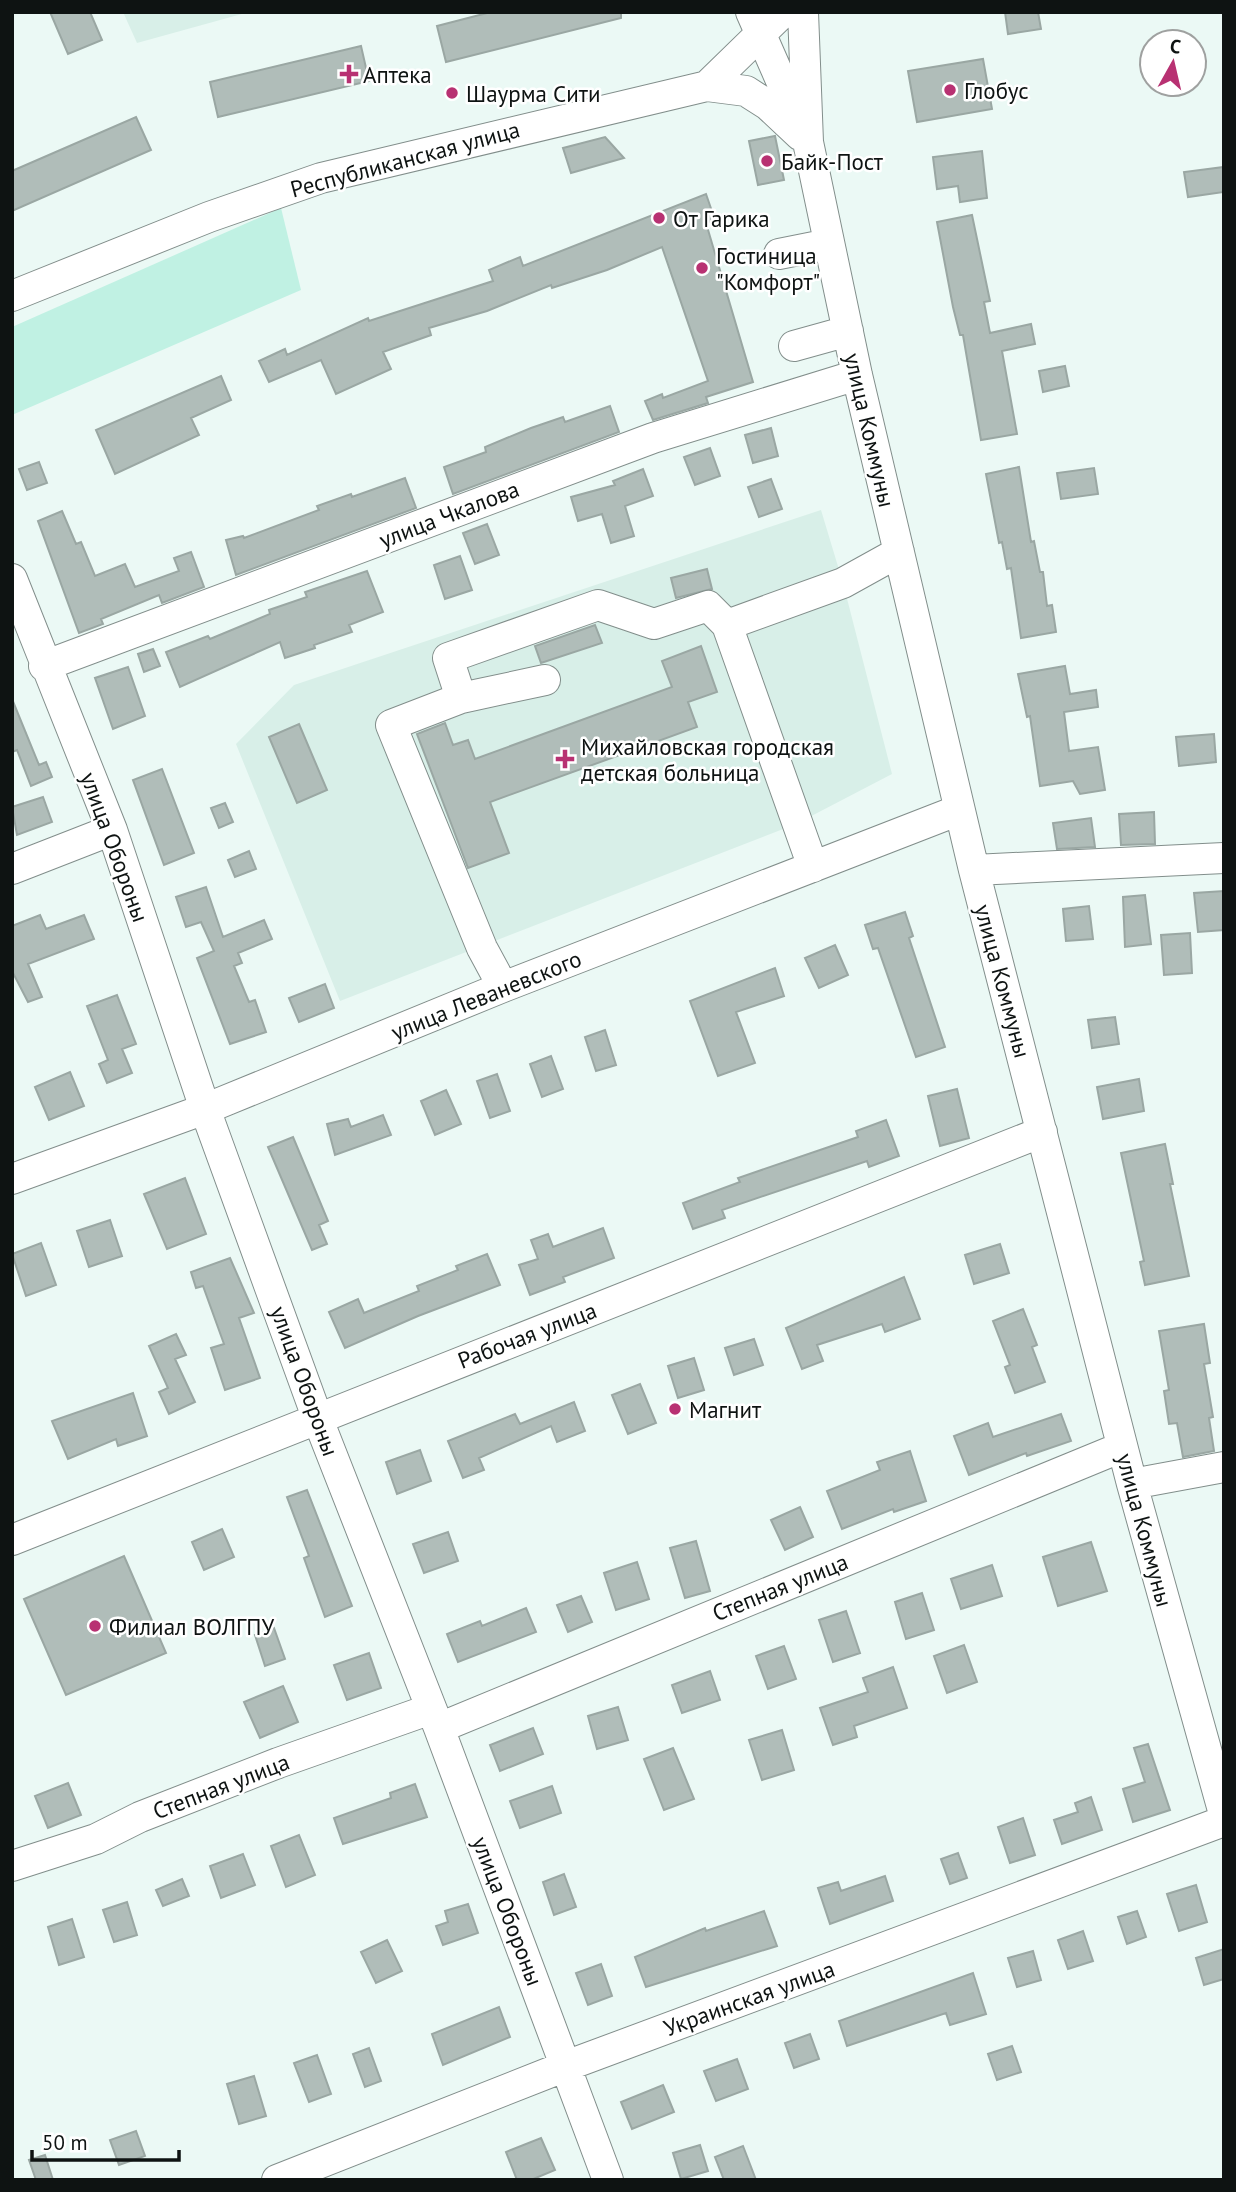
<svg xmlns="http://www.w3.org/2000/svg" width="1236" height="2192" viewBox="0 0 1236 2192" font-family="'PT Sans',sans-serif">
<rect width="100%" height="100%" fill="#ebf9f5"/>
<path fill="#d8efe8" d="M 123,12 L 249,12 L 137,43 Z
M 821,510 L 843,583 L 892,774 L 796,824 L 340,1001 L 236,744 L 294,685 Z"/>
<path fill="#c0f1e3" d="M 281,208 L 301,290 L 12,415 L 12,327 Z"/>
<path fill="#b0bdb9" stroke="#9aa7a3" stroke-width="2" d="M 50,12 L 90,12 L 102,40 L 68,54 Z
M 491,12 L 621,12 L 621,18 L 446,62 L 437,26 Z
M 1005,12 L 1038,12 L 1041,29 L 1008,34 Z
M 361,46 L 369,81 L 218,117 L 210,82 Z
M 983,59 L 992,109 L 917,122 L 908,71 Z
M 136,117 L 151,150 L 12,211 L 12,171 Z
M 775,136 L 784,180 L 758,185 L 749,141 Z
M 605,137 L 624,158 L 571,173 L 563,148 Z
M 982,151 L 987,198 L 960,202 L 958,186 L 937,189 L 933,157 Z
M 1224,167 L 1224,192 L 1188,197 L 1184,172 Z
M 706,194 L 715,220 L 706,223 L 753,382 L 706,397 L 708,403 L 653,420 L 645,401 L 662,394 L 663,398 L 708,381 L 662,247 L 607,270 L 552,288 L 551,285 L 487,311 L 429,328 L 431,335 L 383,352 L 391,369 L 336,394 L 321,360 L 269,382 L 259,361 L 285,349 L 287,355 L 368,318 L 369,321 L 493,281 L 489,270 L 520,257 L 523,266 Z
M 972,215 L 990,301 L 984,302 L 990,333 L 1031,324 L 1035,344 L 1002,351 L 1017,434 L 981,440 L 963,335 L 960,335 L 953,307 L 937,222 Z
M 1065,366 L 1069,386 L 1043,392 L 1039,371 Z
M 221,376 L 231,400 L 191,418 L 199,435 L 115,474 L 96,430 Z
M 610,406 L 619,432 L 453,494 L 444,467 L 486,452 L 485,447 L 531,428 L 563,417 L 565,422 Z
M 771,428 L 778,456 L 753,463 L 745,435 Z
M 710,448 L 720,476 L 695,485 L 684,457 Z
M 39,462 L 47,483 L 27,490 L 19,469 Z
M 1019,467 L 1031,542 L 1034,541 L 1040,572 L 1043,572 L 1047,606 L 1052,605 L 1056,632 L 1021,638 L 1011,568 L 1007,569 L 1002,542 L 999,543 L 986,474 Z
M 1094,468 L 1098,494 L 1061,499 L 1057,473 Z
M 643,469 L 653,496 L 625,506 L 634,536 L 611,543 L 602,514 L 578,521 L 571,497 L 615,485 L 613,481 Z
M 405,478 L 416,508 L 236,575 L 226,540 L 243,536 L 244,538 L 319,510 L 317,506 L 351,494 L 352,497 Z
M 771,479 L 782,509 L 759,517 L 748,487 Z
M 62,511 L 76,544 L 81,542 L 95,576 L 125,564 L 135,587 L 179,571 L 174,558 L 191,552 L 204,587 L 162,603 L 159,595 L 101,619 L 103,624 L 79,633 L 38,521 Z
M 487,524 L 499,555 L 475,564 L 463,533 Z
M 460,556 L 472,590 L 445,599 L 434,565 Z
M 707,569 L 712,589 L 676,598 L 671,578 Z
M 367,571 L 383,612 L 349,625 L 352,632 L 314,645 L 315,648 L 285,658 L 280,642 L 180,687 L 166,652 L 208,636 L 210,639 L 270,614 L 269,610 L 307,597 L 305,592 Z
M 595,625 L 602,643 L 541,663 L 535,646 Z
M 701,646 L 717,692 L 688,702 L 697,727 L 490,802 L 509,853 L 468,868 L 417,734 L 445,723 L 453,745 L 468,740 L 475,759 L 672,687 L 662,661 Z
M 153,649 L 160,666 L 144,672 L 138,654 Z
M 1065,666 L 1070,694 L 1096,690 L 1098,707 L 1064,712 L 1069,751 L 1098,747 L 1105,790 L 1080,794 L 1073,781 L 1040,786 L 1030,716 L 1027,717 L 1018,674 Z
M 128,667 L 145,716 L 113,729 L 95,678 Z
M 12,699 L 39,765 L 46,762 L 52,777 L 31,786 L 17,750 L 12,752 Z
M 299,724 L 327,790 L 297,803 L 269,737 Z
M 1214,734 L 1216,762 L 1179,766 L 1176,737 Z
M 162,769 L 194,853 L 164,865 L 133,780 Z
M 43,797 L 52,822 L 17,835 L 12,807 Z
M 225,803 L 233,822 L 219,828 L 211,808 Z
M 1154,812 L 1155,844 L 1121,845 L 1119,814 Z
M 1091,818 L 1095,847 L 1057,849 L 1053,823 Z
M 249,851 L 256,869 L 235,877 L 228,860 Z
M 206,887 L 223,937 L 264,920 L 272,939 L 238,953 L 242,963 L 234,966 L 249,1002 L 255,1000 L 266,1032 L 230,1044 L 197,958 L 214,951 L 201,922 L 186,927 L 176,897 Z
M 1224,891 L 1224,930 L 1198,932 L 1194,893 Z
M 1145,895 L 1151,944 L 1125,947 L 1123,897 Z
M 1089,906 L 1093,939 L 1066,941 L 1063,909 Z
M 905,912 L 913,936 L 909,938 L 945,1047 L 916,1057 L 878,948 L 873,949 L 865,925 Z
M 40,915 L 46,929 L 84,915 L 94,939 L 28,964 L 42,997 L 28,1002 L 12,971 L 12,926 Z
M 1190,933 L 1192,973 L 1164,975 L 1161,935 Z
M 835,945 L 848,975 L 819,988 L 805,958 Z
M 775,968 L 784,996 L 736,1012 L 755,1063 L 718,1076 L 690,1001 Z
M 325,984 L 334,1008 L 299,1022 L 289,998 Z
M 117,995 L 136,1044 L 122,1049 L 132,1073 L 107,1083 L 99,1064 L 108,1060 L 87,1006 Z
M 1115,1017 L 1119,1044 L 1092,1048 L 1088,1020 Z
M 605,1030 L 616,1065 L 596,1071 L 585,1037 Z
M 551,1056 L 563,1089 L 542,1097 L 530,1064 Z
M 70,1072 L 84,1106 L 49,1120 L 35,1087 Z
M 497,1074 L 510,1111 L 490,1118 L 477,1081 Z
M 1139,1079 L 1144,1111 L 1103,1119 L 1097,1087 Z
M 957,1089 L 969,1138 L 940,1146 L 928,1096 Z
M 446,1090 L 461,1124 L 435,1135 L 421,1101 Z
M 383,1115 L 391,1135 L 335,1155 L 327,1124 L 348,1119 L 351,1127 Z
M 886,1120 L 899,1156 L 869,1167 L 867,1161 L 722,1210 L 725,1218 L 693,1229 L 683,1203 L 740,1182 L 738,1178 L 858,1137 L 856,1131 Z
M 293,1137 L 328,1221 L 319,1225 L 327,1244 L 312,1250 L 268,1147 Z
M 1165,1144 L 1173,1184 L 1170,1184 L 1189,1276 L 1145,1285 L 1140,1262 L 1144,1261 L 1121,1153 Z
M 185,1178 L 206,1234 L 167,1249 L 144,1194 Z
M 110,1220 L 122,1256 L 89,1267 L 77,1231 Z
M 603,1228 L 614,1258 L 563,1277 L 565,1282 L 530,1295 L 519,1265 L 538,1259 L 531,1240 L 548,1234 L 553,1247 Z
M 41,1243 L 56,1285 L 26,1296 L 12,1254 Z
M 1000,1244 L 1009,1273 L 974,1284 L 965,1255 Z
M 487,1254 L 500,1285 L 418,1316 L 345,1348 L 329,1312 L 358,1299 L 364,1313 L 419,1291 L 417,1286 L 458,1270 L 456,1266 Z
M 230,1258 L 254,1313 L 239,1318 L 260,1378 L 225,1390 L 211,1348 L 224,1344 L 203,1286 L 196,1288 L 191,1272 Z
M 904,1277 L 920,1319 L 885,1332 L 882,1324 L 817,1345 L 823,1361 L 802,1369 L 786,1328 Z
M 1023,1309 L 1037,1345 L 1032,1347 L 1045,1382 L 1015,1393 L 1005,1367 L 1010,1365 L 993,1321 Z
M 1204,1324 L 1210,1363 L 1204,1364 L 1213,1417 L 1209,1418 L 1214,1451 L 1183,1457 L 1177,1423 L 1169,1424 L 1164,1391 L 1169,1390 L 1159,1331 Z
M 176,1334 L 186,1355 L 175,1359 L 195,1402 L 169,1414 L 159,1392 L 168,1388 L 149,1346 Z
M 754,1339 L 763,1365 L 734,1375 L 725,1348 Z
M 694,1358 L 704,1390 L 678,1398 L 668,1366 Z
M 640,1384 L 656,1423 L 628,1434 L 612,1395 Z
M 133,1393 L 147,1436 L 118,1446 L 116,1439 L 68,1459 L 52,1421 Z
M 574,1402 L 585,1431 L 557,1442 L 551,1426 L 479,1458 L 484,1470 L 463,1478 L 448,1441 L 515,1414 L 520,1424 Z
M 1061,1414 L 1071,1441 L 1027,1456 L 1026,1453 L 969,1475 L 954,1436 L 988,1423 L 993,1437 Z
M 420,1450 L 431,1481 L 397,1494 L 386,1462 Z
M 910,1451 L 926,1501 L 894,1512 L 893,1509 L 842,1529 L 827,1491 L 880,1470 L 877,1462 Z
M 307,1490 L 352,1606 L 325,1617 L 304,1558 L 309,1556 L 287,1497 Z
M 800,1507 L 813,1537 L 785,1550 L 771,1520 Z
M 222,1529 L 234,1557 L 204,1570 L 192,1542 Z
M 448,1532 L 458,1561 L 424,1573 L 413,1544 Z
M 696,1541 L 710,1591 L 685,1598 L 670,1548 Z
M 1091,1542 L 1107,1591 L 1058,1606 L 1043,1557 Z
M 124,1556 L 166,1653 L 66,1695 L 24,1599 Z
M 637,1562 L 649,1599 L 616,1610 L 604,1573 Z
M 992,1565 L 1002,1596 L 961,1609 L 951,1579 Z
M 922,1593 L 934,1630 L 906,1639 L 895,1602 Z
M 581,1596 L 592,1622 L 568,1632 L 557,1605 Z
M 526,1608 L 536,1632 L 458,1662 L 447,1634 L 480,1621 L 482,1626 Z
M 846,1611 L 860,1653 L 833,1662 L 819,1620 Z
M 274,1628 L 285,1659 L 265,1666 L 255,1635 Z
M 964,1645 L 977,1682 L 947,1693 L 934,1656 Z
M 784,1646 L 796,1679 L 768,1689 L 756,1656 Z
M 369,1653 L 381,1688 L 347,1700 L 334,1665 Z
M 893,1667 L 907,1708 L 854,1726 L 857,1737 L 833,1745 L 820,1708 L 868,1692 L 863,1678 Z
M 710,1671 L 720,1700 L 682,1713 L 672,1685 Z
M 283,1686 L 298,1722 L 260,1738 L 244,1702 Z
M 618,1707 L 628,1740 L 597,1749 L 588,1716 Z
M 533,1728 L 543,1754 L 500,1771 L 490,1745 Z
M 782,1730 L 794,1770 L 762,1780 L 749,1740 Z
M 1148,1744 L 1170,1810 L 1133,1822 L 1123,1789 L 1145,1782 L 1134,1748 Z
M 673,1748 L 694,1799 L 664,1810 L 644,1759 Z
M 68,1783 L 81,1815 L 48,1828 L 35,1796 Z
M 415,1784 L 427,1817 L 343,1844 L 334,1818 L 391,1798 L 390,1793 Z
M 552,1786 L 561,1813 L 520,1828 L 510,1801 Z
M 1091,1797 L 1102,1830 L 1062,1844 L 1054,1820 L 1078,1812 L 1075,1803 Z
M 1023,1818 L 1035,1855 L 1010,1863 L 998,1827 Z
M 299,1835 L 315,1875 L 286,1887 L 271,1846 Z
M 958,1853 L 967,1878 L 950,1884 L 941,1859 Z
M 243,1854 L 255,1885 L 221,1898 L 210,1866 Z
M 564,1874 L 576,1907 L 554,1915 L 543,1882 Z
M 885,1876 L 893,1901 L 830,1924 L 818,1888 L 838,1882 L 841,1891 Z
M 182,1879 L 189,1896 L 163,1906 L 156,1890 Z
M 1196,1885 L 1207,1922 L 1179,1931 L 1167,1894 Z
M 127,1902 L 137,1935 L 114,1942 L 103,1910 Z
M 468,1904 L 478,1933 L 443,1945 L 436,1926 L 448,1922 L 445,1911 Z
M 764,1911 L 777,1946 L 646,1987 L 635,1957 L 705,1928 L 706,1931 Z
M 1137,1911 L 1146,1937 L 1127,1944 L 1118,1917 Z
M 72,1919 L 84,1957 L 59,1965 L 48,1927 Z
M 1083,1931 L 1093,1961 L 1068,1969 L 1058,1940 Z
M 387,1940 L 402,1971 L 376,1983 L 361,1952 Z
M 1224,1949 L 1224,1979 L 1204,1985 L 1196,1958 Z
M 1033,1951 L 1041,1980 L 1017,1987 L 1008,1958 Z
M 601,1964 L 612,1996 L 588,2005 L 576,1973 Z
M 973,1973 L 986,2014 L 950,2025 L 946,2013 L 847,2046 L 839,2021 Z
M 499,2007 L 510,2037 L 443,2065 L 432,2034 Z
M 810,2034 L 819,2059 L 794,2068 L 785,2043 Z
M 1012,2046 L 1021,2072 L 997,2080 L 988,2054 Z
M 369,2048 L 381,2081 L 365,2087 L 353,2054 Z
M 317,2055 L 331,2094 L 309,2102 L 294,2063 Z
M 737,2059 L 748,2089 L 716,2101 L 704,2071 Z
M 254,2076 L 266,2116 L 239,2124 L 227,2084 Z
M 663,2085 L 674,2112 L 632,2129 L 621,2102 Z
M 136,2131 L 145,2156 L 119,2165 L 110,2140 Z
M 541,2138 L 555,2170 L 531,2180 L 517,2180 L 506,2152 Z
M 700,2145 L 708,2171 L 681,2179 L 673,2153 Z
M 743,2146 L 756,2180 L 724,2180 L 715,2157 Z
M 45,2155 L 53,2180 L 36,2180 L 29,2160 Z"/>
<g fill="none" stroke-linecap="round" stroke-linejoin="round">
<g stroke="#828e8b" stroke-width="32">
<path id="minor" d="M 751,12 L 801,126
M 803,12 L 808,142 L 857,375 L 974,870 L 1132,1484 L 1224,1814
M 707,86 L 746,91 L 768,105 L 800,135
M 779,254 L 829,244
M 12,296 L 209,217 L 321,178 L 707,86 L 783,12
M 794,346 L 848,331
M 12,579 L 112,830 L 205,1109 L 317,1417 L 439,1728 L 608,2180
M 44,666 L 653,438 L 857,375
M 461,698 L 545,680
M 813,867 L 727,625 L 843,583 L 899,552
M 12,869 L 112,830
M 974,870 L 1224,858
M 503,987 L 482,948 L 391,725 L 461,698 L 448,658 L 598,605 L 654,624 L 708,606 L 727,625
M 12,1179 L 205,1109 L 503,987 L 959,810
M 1132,1484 L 1224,1467
M 12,1540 L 1042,1132
M 439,1728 L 1122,1447
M 12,1866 L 96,1839 L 140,1817 L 278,1763 L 431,1709
M 277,2180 L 566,2066 L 1224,1821"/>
</g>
<use href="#minor" stroke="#fff" stroke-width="30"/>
</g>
<g fill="#b83172" stroke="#fff" stroke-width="2.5">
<path d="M345.5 63.5h7v7h7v7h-7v7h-7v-7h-7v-7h7z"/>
<circle cx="950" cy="90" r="7"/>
<circle cx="452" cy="93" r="7"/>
<circle cx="767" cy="161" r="7"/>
<circle cx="659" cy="218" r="7"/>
<circle cx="702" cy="268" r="7"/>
<path d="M561.5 748.5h7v7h7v7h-7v7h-7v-7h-7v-7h7z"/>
<circle cx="675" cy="1409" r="7"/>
<circle cx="95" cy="1626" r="7"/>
</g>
<g text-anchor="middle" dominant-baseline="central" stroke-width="5" stroke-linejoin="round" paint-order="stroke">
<g font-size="23" fill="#0e1312" stroke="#fff" text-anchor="start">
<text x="363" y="74">Аптека</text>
<text x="964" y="90">Глобус</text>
<text x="466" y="93">Шаурма Сити</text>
<text x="781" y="161">Байк-Пост</text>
<text x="673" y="218">От Гарика</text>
<text x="716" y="255">Гостиница<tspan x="716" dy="26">"Комфорт"</tspan></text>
<text x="581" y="746">Михайловская городская<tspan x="581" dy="26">детская больница</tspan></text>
<text x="689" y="1409">Магнит</text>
<text x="109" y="1626">Филиал ВОЛГПУ</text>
</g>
<g font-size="23" fill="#0e1312" stroke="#fff">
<text transform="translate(405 159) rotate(-15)">Республиканская улица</text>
<text transform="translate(870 430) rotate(77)">улица Коммуны</text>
<text transform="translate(449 514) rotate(-21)">улица Чкалова</text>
<text transform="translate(115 847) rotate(70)">улица Обороны</text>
<text transform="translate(1003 981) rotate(75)">улица Коммуны</text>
<text transform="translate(486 995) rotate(-22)">улица Леваневского</text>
<text transform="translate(527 1335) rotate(-21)">Рабочая улица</text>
<text transform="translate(305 1381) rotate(70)">улица Обороны</text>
<text transform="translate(1145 1530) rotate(75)">улица Коммуны</text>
<text transform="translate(780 1587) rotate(-22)">Степная улица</text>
<text transform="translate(221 1786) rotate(-21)">Степная улица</text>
<text transform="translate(508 1911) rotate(69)">улица Обороны</text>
<text transform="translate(749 1998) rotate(-20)">Украинская улица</text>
</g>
</g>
<rect width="1236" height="2192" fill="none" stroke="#0e1312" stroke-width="28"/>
<g transform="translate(1173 63) rotate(8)"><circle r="33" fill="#ffffff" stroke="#9fa1a0" stroke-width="2"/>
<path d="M0-5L12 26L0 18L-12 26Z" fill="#b83172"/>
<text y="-10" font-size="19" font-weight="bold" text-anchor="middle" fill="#0e1312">С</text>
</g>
<path d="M32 2150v10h147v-10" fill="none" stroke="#0e1312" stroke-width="3.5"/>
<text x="42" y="2150" font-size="21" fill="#0e1312" stroke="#ffffff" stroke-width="5" paint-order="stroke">50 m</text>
</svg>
